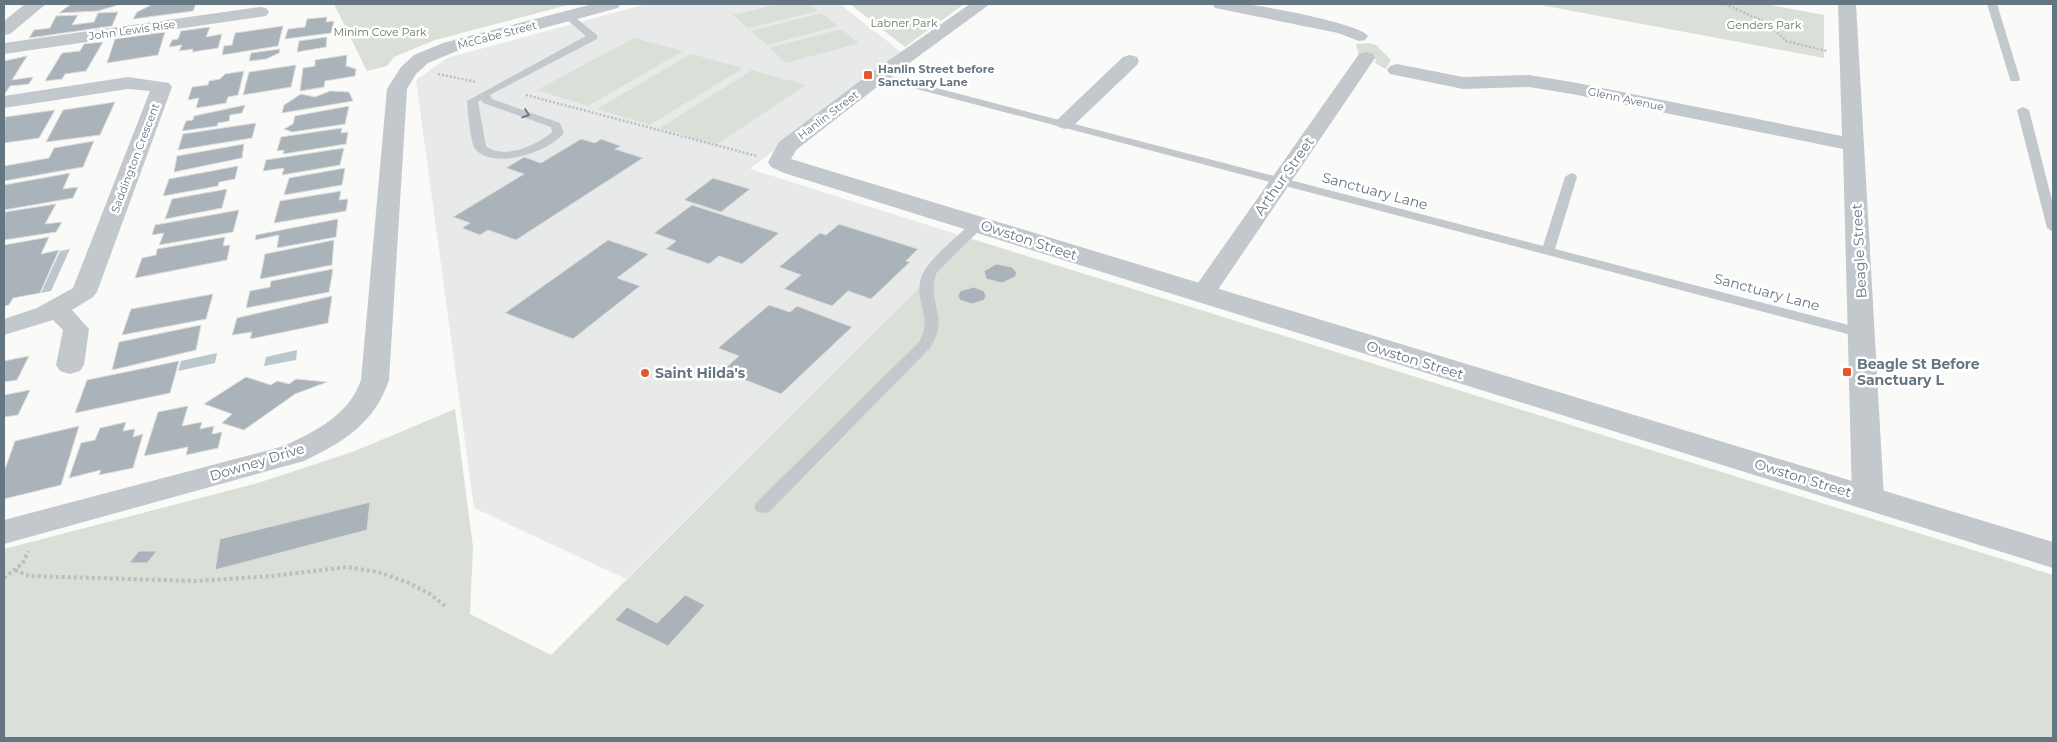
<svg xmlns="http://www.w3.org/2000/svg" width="2057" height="742" viewBox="0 0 2057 742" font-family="Montserrat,sans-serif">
<rect width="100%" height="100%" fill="#fafaf8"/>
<path fill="#e8e9e9" d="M 646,4 L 840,4 L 901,52 L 750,169 L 969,238 L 626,579 L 474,508 L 416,80 L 447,58 Z"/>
<path fill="#dadfd7" d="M 334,4 L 572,4 L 435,40 L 394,57 L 387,66 L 367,71 Z
M 778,4 L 809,4 L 818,11 L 748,28 L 733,15 Z
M 850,4 L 964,4 L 905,47 Z
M 1535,4 L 1765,4 L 1824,15 L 1824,58 Z
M 821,13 L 838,26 L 767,45 L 751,31 Z
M 841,29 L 859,43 L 786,63 L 770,48 Z
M 634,38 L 683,51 L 588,106 L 537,90 Z
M 1369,43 L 1376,45 L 1391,60 L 1386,69 L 1375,63 L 1376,59 L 1359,56 L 1356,44 Z
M 691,54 L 743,68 L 650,125 L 597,109 Z
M 752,70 L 806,85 L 716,145 L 660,128 Z
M 969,238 L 2053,575 L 2053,738 L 4,738 L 4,549 L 258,483 L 355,451 L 455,409 L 473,547 L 470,614 L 551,655 Z"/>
<path fill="#bbc7cb" d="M 70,249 L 51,291 L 41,293 L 60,251 Z
M 297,350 L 296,360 L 264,366 L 266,357 Z
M 217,353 L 215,363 L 178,371 L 181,361 Z"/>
<path fill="#aab3b9" stroke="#dcdcda" d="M 71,4 L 121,4 L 98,11 L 59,13 Z
M 153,4 L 196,4 L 193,11 L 133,19 L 137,12 Z
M 118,12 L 112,26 L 29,38 L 34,30 L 50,28 L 56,16 L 78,15 L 72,25 L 94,22 L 98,13 Z
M 327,17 L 326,22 L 334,21 L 331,33 L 285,39 L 288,29 L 305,27 L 307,19 Z
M 283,26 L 278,46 L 222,55 L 224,46 L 232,45 L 235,33 Z
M 210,27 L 206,37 L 222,34 L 218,48 L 192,52 L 193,49 L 179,51 L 182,45 L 169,47 L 172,40 L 178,39 L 181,31 Z
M 165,32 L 158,55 L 107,63 L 115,39 Z
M 327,37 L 326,47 L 297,52 L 299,41 Z
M 103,42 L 86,71 L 65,74 L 62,79 L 45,81 L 62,53 L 80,51 L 84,44 Z
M 280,49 L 279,53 L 266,59 L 249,61 L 251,53 Z
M 347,55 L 346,66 L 356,69 L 355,76 L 325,81 L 324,87 L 300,91 L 303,68 L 315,66 L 315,60 Z
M 27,56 L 12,80 L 33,77 L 29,84 L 10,86 L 4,95 L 4,61 Z
M 296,65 L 291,87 L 243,95 L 249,72 Z
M 244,71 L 238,95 L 228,97 L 226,103 L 196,108 L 199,98 L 188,100 L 192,87 L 208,85 L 209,81 L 220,79 L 225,74 Z
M 330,91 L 349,92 L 353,101 L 282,113 L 284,105 L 301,94 L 315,97 Z
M 115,102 L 100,135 L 46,142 L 63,110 Z
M 245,105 L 242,113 L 230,115 L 229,121 L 218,123 L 217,126 L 182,131 L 186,121 L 193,120 L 194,116 Z
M 349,106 L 345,124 L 292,132 L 284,129 L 293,124 L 295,116 Z
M 55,110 L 39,138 L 4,143 L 5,117 Z
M 256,123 L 252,138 L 178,150 L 183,134 Z
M 342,128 L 341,133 L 348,132 L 346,144 L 283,154 L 284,150 L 277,151 L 281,137 Z
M 581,139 L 595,143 L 601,139 L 621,146 L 615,149 L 643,158 L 516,240 L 488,230 L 480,235 L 462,228 L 470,223 L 453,217 L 524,174 L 506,168 L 524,157 L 541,163 Z
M 94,141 L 83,167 L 4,181 L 4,166 L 49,158 L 54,148 Z
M 244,144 L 242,158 L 174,172 L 177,156 Z
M 344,148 L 340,165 L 282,175 L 284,168 L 263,171 L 266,160 Z
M 238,166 L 235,179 L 219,182 L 218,186 L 163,196 L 169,179 Z
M 345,168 L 342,185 L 284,195 L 289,178 Z
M 70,173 L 63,189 L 78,187 L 73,198 L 4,210 L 4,185 Z
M 713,178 L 750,189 L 721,212 L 684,200 Z
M 227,189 L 222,208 L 165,219 L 172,199 Z
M 341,191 L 339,200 L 348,199 L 346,211 L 274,223 L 280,201 Z
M 56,204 L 45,224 L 62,222 L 56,232 L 4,240 L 5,212 Z
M 692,205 L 779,233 L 742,264 L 719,256 L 709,264 L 666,249 L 676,241 L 654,233 Z
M 239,210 L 233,232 L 159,245 L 164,233 L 152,235 L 155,225 Z
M 338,219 L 336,237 L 277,248 L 279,235 L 255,240 L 256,235 Z
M 839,224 L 918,249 L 906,261 L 910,262 L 871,299 L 848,291 L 832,306 L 784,289 L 801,275 L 779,267 L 820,233 L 826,235 Z
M 49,237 L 41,254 L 59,250 L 40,293 L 13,298 L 9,305 L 4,306 L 4,245 Z
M 225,237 L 223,246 L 230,245 L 227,260 L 135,278 L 142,258 L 156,255 L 157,249 Z
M 334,240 L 332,265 L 260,279 L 265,254 Z
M 608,240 L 649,254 L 617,278 L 640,286 L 573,339 L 505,313 Z
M 996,264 L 1012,267 L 1017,273 L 1015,277 L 1002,283 L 986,279 L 984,271 Z
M 333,269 L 329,292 L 246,308 L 250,291 L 270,287 L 271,281 Z
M 974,287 L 984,291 L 986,296 L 984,300 L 972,304 L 960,300 L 958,296 L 960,291 Z
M 213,294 L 206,319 L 122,335 L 131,309 Z
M 332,296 L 328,323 L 250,339 L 252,332 L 232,335 L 237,318 Z
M 769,305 L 790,312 L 797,306 L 852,327 L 781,394 L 722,371 L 739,356 L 718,348 Z
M 201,325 L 196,350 L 112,370 L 119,342 Z
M 29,356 L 17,380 L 4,382 L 4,361 Z
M 179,361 L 170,393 L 75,413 L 87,380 Z
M 246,377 L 271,385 L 277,381 L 289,384 L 296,379 L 327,382 L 295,394 L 244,430 L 222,423 L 232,414 L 204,404 Z
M 30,390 L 18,415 L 4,417 L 4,395 Z
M 188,406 L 182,426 L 202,422 L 200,429 L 214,426 L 212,434 L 222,432 L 218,448 L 186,455 L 188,447 L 144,456 L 158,412 Z
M 126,422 L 123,431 L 135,429 L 133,437 L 143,434 L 133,468 L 99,475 L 101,470 L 69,478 L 81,443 L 95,440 L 100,428 Z
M 79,426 L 61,485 L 4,499 L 4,472 L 15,441 Z
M 370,502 L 367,530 L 215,570 L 220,539 Z
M 139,551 L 157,551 L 147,563 L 129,563 Z
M 685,595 L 705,605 L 668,646 L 615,620 L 627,607 L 657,623 Z"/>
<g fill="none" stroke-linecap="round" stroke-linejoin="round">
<path stroke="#bbbfc2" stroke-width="2.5" stroke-dasharray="2 2" stroke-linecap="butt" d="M 1725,4 L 1769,24 L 1786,41 L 1827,51
M 438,74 L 476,82
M 526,95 L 757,156"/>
<path stroke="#bbbfc2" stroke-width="4" stroke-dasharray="3 3" stroke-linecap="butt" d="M 15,570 L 29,576 L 196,581 L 272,576 L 347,567 L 378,572 L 409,583 L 430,594 L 445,606
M 4,578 L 23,563 L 28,551"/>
<path fill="#c3c8cc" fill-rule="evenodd" d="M 1987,4 L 1997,4 L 2020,79 L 2019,81 L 2011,81 L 2010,79 Z
M 565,14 L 571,14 L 597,35 L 597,39 L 490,95 L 492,99 L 560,123 L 564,133 C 549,152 495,170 476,150 C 470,144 468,111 467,101 L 586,36 L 565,18 ZM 481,100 L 483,103 L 551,127 L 552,132 C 536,146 504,160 486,146 L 478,102 Z
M 879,73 L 1543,246 L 1565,177 L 1571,173 L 1575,174 L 1577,177 L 1555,249 L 1868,330 L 1870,333 L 1863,338 L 875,78 L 874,76 Z
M 2023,107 L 2029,110 L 2053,204 L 2053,232 L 2047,228 L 2017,110 Z
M 978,220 L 983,221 L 984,224 L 983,227 L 937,272 C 925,302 951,316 930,348 L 769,512 L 763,513 L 757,512 L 754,507 L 757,502 L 919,342 C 933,318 916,305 920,282 C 923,262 959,236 973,221 Z"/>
<path fill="#c3c8cc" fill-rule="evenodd" d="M 25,4 L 46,4 L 10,34 L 4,35 L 4,21 Z
M 593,4 L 621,4 L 618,8 L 457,51 L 428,63 L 416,74 L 407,89 L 389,380 C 375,423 342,443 304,461 L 4,544 L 4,520 L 284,446 C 316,431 349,415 361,380 L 387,89 L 401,67 L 414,55 L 443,43 Z
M 1212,4 C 1223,3 1236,3 1247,4 C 1267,7 1359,23 1368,36 L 1365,40 L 1359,41 L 1338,33 L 1215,8 Z
M 1838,4 L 1856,4 L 1884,498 L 1879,506 L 1868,509 L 1857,506 L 1852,498 L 1843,149 L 1572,94 L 1529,87 L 1463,89 L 1390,74 L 1387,70 L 1390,66 L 1397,64 L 1463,77 L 1529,75 L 1572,82 L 1842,136 Z
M 260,7 L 266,8 L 269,12 L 266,16 L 4,54 L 4,43 Z
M 1366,52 L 1373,54 L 1375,58 L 1211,300 L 1202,303 L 1193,300 L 1189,295 L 1193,290 L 1359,54 Z
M 1130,55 L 1137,57 L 1139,61 L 1137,65 L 1072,127 L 1065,129 L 1058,127 L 1055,123 L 1058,119 L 1123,57 Z
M 128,77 L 169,83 L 172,87 L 97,292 L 93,297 L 72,310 L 89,329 L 84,365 L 80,371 L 70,374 L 60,371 L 56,365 L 63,330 L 53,320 L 4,335 L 4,319 L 37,308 L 73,288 L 150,91 L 128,89 L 4,108 L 4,96 Z"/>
<path fill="#c3c8cc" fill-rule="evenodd" d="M 970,4 L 990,4 L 886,80 L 796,150 L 791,159 L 2053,542 L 2053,568 L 784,173 L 771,167 L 768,162 L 779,142 L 872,72 Z"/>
</g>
<defs><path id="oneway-chevron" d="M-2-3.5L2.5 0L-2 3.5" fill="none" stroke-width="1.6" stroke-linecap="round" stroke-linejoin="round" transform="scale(1.25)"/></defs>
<use stroke="#6a7a87" href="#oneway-chevron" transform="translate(526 114) rotate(19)"/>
<g fill="#e4572e" stroke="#fff" stroke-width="2">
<rect x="863" y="70" width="10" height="10" rx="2.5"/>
<rect x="1842" y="367" width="10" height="10" rx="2.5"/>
<circle cx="645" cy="373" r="5"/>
</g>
<g text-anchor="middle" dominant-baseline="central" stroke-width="5" stroke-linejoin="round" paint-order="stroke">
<g font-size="11" fill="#687a64" stroke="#fff">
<text x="904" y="23">Labner Park</text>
<text x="1764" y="25">Genders Park</text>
<text x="380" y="32">Minim Cove Park</text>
</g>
<g font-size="11" fill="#657683" stroke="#fff">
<text transform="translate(132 30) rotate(-8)">John Lewis Rise</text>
<text transform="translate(497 35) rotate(-15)">McCabe Street</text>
<text transform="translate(1626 99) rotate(12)">Glenn Avenue</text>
<text transform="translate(828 115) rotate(-37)">Hanlin Street</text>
<text transform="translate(135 158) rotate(-69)">Saddington Crescent</text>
</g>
<g font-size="11" font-weight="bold" fill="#657683" stroke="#fff" text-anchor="start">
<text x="878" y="69">Hanlin Street before<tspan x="878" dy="13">Sanctuary Lane</tspan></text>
</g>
<g font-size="14" fill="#657683" stroke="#fff">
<text transform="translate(1284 176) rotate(-55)">Arthur Street</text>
<text transform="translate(1375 191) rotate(15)">Sanctuary Lane</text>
<text transform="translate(1029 240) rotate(18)">Owston Street</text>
<text transform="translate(1859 251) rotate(-93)">Beagle Street</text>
<text transform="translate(1767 292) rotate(15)">Sanctuary Lane</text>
<text transform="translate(1415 360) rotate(17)">Owston Street</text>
<text transform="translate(257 462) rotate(-17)">Downey Drive</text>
<text transform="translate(1803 478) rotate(17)">Owston Street</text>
</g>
<g font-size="14" font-weight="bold" fill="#657683" stroke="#fff" text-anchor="start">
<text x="1857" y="364">Beagle St Before<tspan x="1857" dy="16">Sanctuary L</tspan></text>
<text x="655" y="373">Saint Hilda's</text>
</g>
</g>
<rect width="2057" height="742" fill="none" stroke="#657683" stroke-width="10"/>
</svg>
